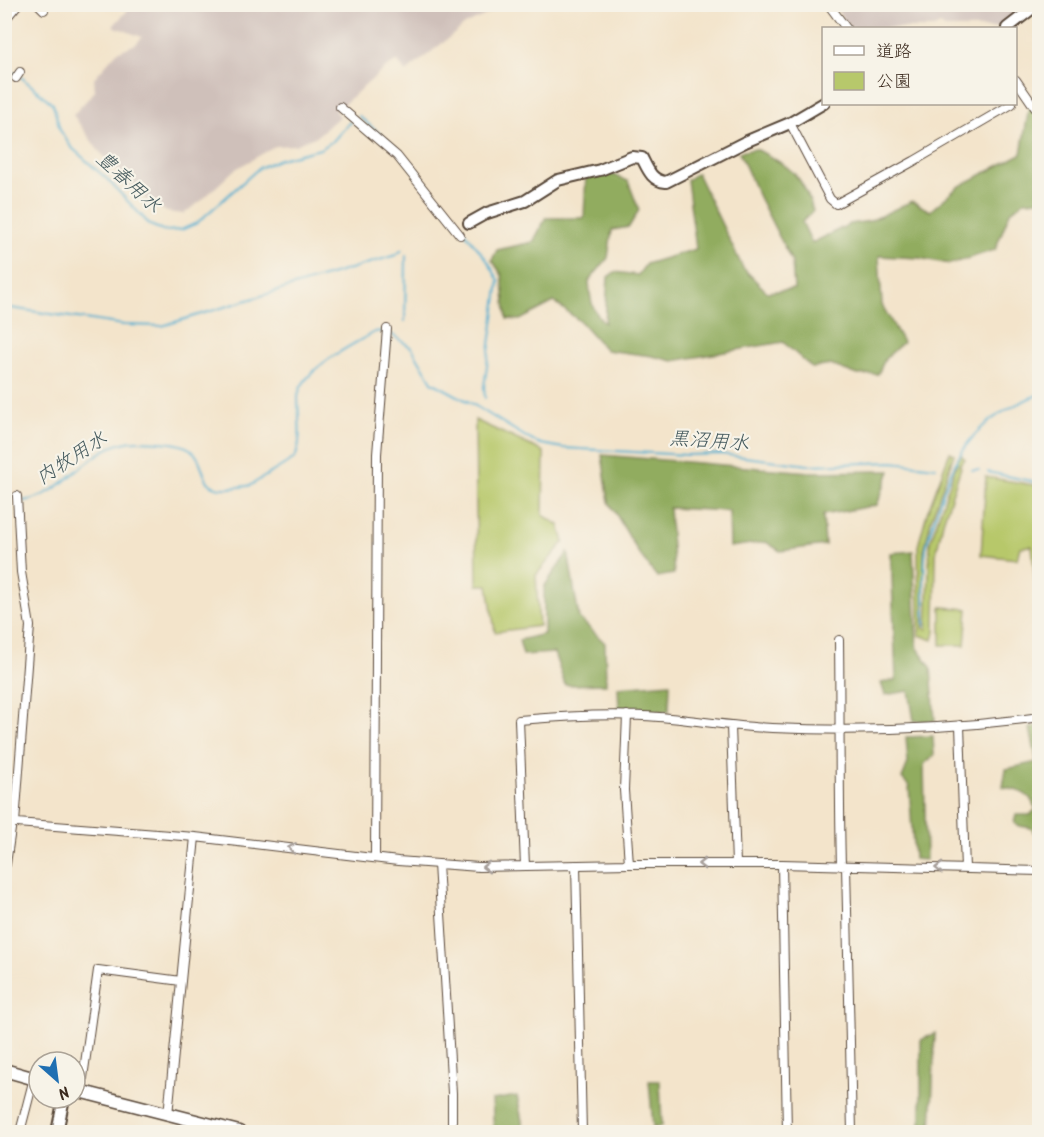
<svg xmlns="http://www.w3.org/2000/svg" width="1044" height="1137" viewBox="0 0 1044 1137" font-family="Kalam,'Klee One',sans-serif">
<rect width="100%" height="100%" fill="#f7f3e8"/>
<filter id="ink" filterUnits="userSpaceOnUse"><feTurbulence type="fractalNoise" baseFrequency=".0167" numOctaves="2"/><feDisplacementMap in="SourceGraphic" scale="12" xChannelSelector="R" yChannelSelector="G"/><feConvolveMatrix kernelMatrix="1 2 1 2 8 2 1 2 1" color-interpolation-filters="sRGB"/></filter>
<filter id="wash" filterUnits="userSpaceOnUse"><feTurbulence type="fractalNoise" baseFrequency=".008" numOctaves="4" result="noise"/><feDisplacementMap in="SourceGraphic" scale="24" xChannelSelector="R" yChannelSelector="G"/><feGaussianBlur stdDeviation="1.35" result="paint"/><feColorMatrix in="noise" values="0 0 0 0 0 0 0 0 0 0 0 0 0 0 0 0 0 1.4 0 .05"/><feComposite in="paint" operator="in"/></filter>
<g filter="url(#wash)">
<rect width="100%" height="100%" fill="#f3e4cb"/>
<path fill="#cfc0ba" d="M 130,5 L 506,5 L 465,25 L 406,72 L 397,61 L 383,70 L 346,102 L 335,112 L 340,116 L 317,136 L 295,145 L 276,146 L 234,170 L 201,201 L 183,214 L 167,212 L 145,199 L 98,150 L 73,115 L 95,91 L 94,78 L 117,52 L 136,44 L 142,37 L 113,26 L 129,9 Z
M 833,5 L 1029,5 L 997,28 L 945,28 L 940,25 L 934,28 L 850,28 Z"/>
<path fill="#b7c86b" stroke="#797944" stroke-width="1.5" d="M 475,420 L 544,452 L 543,515 L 559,525 L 564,542 L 536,575 L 539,626 L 495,632 L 488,585 L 477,585 Z
M 950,452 L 954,454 L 931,520 L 924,551 L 923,628 L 927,629 L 930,542 L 957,462 L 961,455 L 965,459 L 959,465 L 961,467 L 943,522 L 936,554 L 935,632 L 933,640 L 919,635 L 918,546 L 927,513 Z
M 986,477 L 1039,486 L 1039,599 L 1037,599 L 1032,546 L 1020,547 L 1017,559 L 981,555 Z
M 941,607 L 968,609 L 965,645 L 941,645 Z"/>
<path fill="#91ac5f" stroke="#666b3e" stroke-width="1.5" d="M 1030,101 L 1039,115 L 1039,200 L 1024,201 L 1010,212 L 995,250 L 950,264 L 919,258 L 879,256 L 882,305 L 903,342 L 885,359 L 878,374 L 858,375 L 831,365 L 812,368 L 783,342 L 673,361 L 652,356 L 606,350 L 581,322 L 554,302 L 520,320 L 507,319 L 502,275 L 492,260 L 497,250 L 533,242 L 546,218 L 584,218 L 586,173 L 609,173 L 628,181 L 639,210 L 629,227 L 612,230 L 608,258 L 589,281 C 590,299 592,312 605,323 L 608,277 L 615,272 L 638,275 L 646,264 L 696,249 L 687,180 L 697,173 L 743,268 L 767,292 L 794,289 L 792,262 L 759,197 L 739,152 L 756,149 C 789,167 802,172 813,211 L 802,222 L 812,243 L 850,224 L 870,221 L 912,201 L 930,211 L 958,187 L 1021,154 Z
M 602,455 L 810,472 L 890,471 L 877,505 L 823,515 L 825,545 L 780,551 L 766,542 L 730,547 L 729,511 L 669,508 L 674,574 L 657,577 L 638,552 L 609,502 Z
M 913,551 L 917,647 L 931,667 L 935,721 L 914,721 L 909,691 L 885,695 L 881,683 L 896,680 L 891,553 Z
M 568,552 L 579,618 L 605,643 L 606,684 L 565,685 L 554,653 L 523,655 L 519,640 L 544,634 L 544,587 Z
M 670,683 L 669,711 L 619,710 L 618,687 Z
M 1039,726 L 1040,726 L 1039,839 L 1031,828 L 1020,826 L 1014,823 L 1016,815 L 1030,815 L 1036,809 C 1031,793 1018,790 1003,787 L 1006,769 L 1037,762 L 1030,728 Z
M 933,736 L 934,756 L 924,764 L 926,860 L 914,859 L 909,786 L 902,778 L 908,763 L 906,737 Z
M 935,1033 L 931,1132 L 921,1132 L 921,1040 Z
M 649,1081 L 660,1081 L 662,1126 L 653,1127 Z
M 517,1096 L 524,1131 L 530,1132 L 494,1132 L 492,1100 Z"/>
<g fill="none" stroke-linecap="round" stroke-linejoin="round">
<path stroke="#52aed0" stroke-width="2" d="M 4,69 L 16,74
M 21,77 L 53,104 L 60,130 L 71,147 L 108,180 L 150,225 L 165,231 L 181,230 L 197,223 L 259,168 L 280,159 L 320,149 L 333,141 L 350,122
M 359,116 L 390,143
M 404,157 L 456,221
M 464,231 L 487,260 L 499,281 L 484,387 L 485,398
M 4,307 L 124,325 L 162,326 L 396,255 L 402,250
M 405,321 L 406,255
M 391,334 L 412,348 L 432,382 L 469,402 L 531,440 L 541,444 L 563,448 L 687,455 L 720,454 L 809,465 L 892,462 L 936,467
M 972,470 L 979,470
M 988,472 L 1040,483
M 4,495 L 12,498
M 23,501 C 68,496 91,439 140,441 C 155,442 178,441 190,449 C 209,463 196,490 228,488 C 236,487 244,487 251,485 L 295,458 C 303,439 298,417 298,397 C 300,370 354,344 375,332 L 382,331
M 925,626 C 925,601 922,573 926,548 C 929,533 935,519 939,504 C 958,445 980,417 1040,394"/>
</g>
</g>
<g filter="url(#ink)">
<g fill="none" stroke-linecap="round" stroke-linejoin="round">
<g stroke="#574638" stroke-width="10">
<path id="street" d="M 38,4 L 44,10
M 828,4 L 846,28
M 8,16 L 18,4
M 16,78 L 20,72
M 1016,80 L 1040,115
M 340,107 L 397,156 L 460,235
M 790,123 L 830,199 L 836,204 L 914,161 L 1012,104
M 839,640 C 840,715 839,790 841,866
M 627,715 L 624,790 L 629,864
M 960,725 L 965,869
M 731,726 L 736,864
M 4,822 L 195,837 L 398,861 L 479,867 L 629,864 L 782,864 L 1040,871
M 15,823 L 30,626 L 21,572 L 17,496
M 375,858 L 377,454 L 387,329
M 4,864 L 6,864 L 12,822
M 438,864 L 452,1093 L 452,1132
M 782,864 L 787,1132
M 576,865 L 582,1132
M 525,866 L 519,720 C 565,716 612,713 659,717 C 697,720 734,727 772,728 C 862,732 950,729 1040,717
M 846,866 L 852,1132
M 81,1092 L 98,970 L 181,981
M 168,1115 L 195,837
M 20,1132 L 34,1078
M 192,1132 L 193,1121"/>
</g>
<g stroke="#574638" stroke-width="14">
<path id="secondary" d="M 1007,28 L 1038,4
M 469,223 L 487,213 L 525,201 L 558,180 L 600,170 L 632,157 L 642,158 C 648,170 652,181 666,182 L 745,142 L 790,123 L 824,103
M 57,1132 L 64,1098"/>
</g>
<g stroke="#574638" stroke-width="15">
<path id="primary" d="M 4,1070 L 39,1080
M 75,1090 L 239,1132"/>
</g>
<use href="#street" stroke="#fff" stroke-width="8"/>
<use href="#secondary" stroke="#fff" stroke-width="10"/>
<use href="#primary" stroke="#fff" stroke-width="12"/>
</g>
<defs><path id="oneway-chevron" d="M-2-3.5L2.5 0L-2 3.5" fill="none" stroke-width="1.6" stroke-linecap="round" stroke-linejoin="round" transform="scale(1.5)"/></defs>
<g stroke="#a79f9a">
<use href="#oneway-chevron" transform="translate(292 848) rotate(-172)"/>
<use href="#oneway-chevron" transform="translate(702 864) rotate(-180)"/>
<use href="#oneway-chevron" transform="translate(486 867) rotate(180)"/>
<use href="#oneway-chevron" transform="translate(939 868) rotate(-179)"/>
</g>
</g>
<g text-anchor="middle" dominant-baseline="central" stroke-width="4.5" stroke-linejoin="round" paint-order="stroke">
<g font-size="20" font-style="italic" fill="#43585c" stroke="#f7f3e8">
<text transform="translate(128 183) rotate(43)">豊春用水</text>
<text transform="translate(709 442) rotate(4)">黒沼用水</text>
<text transform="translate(72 459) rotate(-33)">内牧用水</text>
</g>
</g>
<rect width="1044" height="1137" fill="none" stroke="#f7f3e8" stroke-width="24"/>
<rect x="822" y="27" width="195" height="78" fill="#f7f3e8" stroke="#aca397" stroke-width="1.5"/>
<rect x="834" y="46" width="30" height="9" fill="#ffffff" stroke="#aca397" stroke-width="1.5"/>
<text x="876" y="57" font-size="18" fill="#3b2a1e">道路</text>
<rect x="834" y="72" width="30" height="18" fill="#b7c86b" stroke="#aca397" stroke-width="1.5"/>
<text x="876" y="87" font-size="18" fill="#3b2a1e">公園</text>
<g transform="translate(57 1080) rotate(152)"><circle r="28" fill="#f7f3e8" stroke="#aca397" stroke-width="1.5"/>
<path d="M0-4.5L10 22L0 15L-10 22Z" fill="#1f6fb2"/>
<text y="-9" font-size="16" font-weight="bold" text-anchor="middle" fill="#3b2a1e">N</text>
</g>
</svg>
